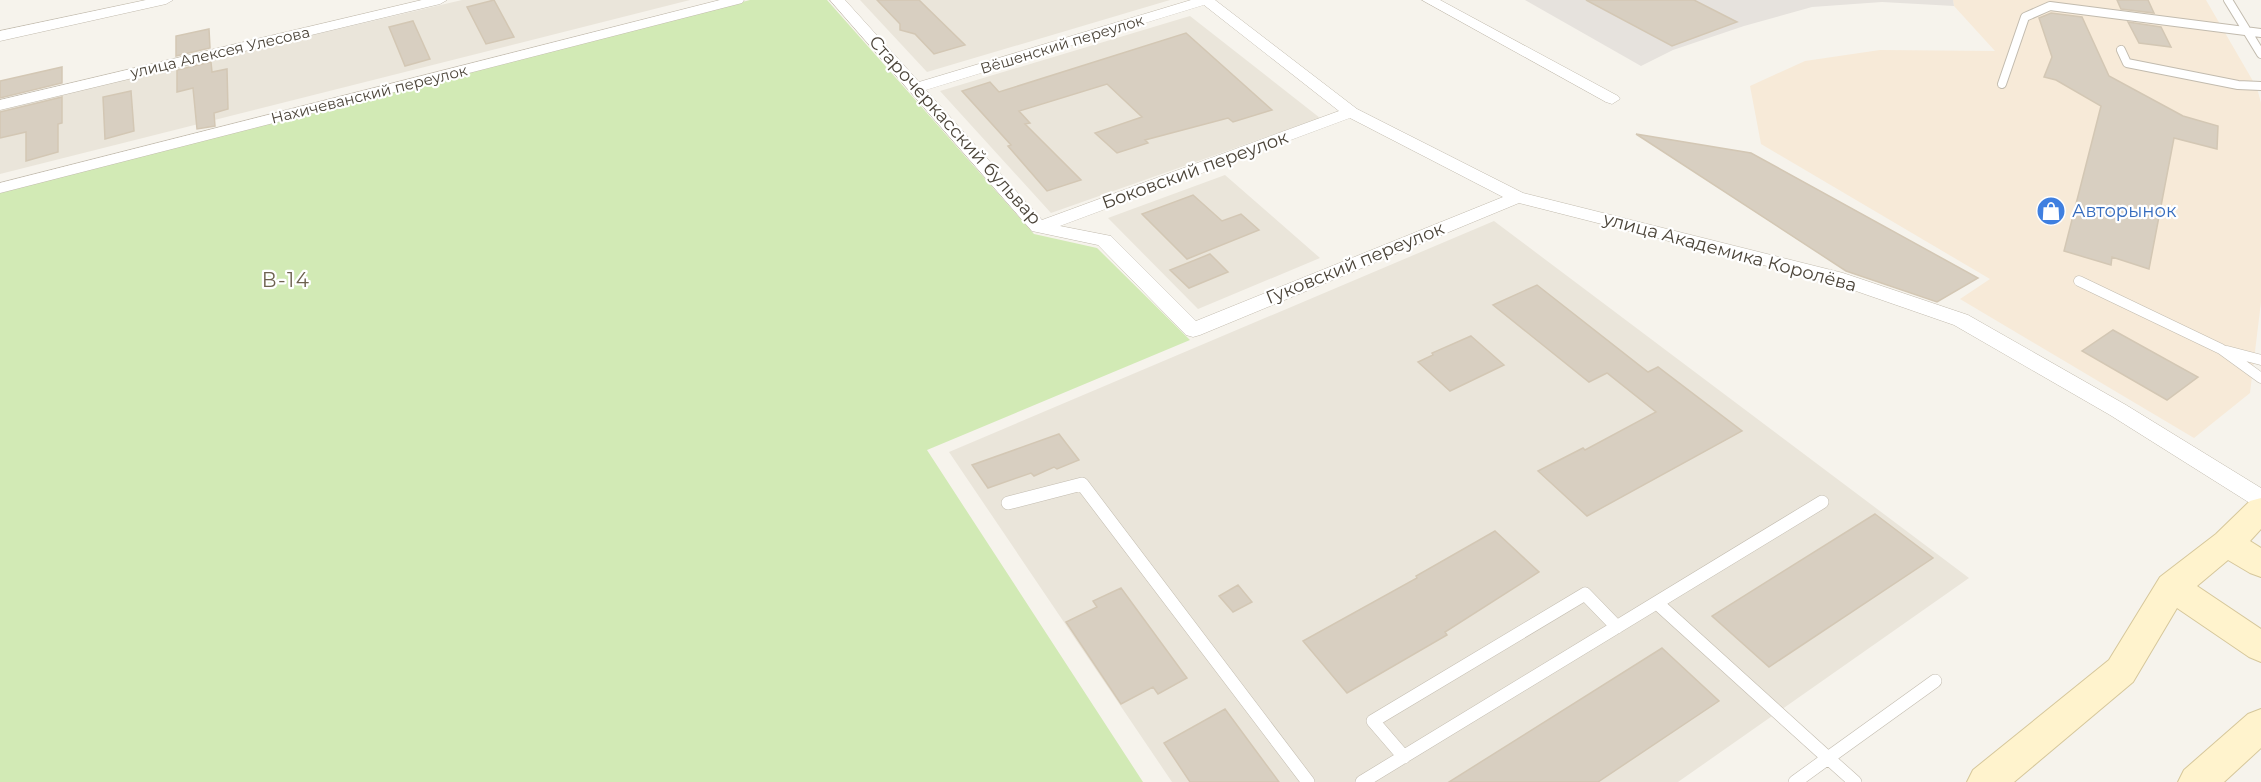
<svg xmlns="http://www.w3.org/2000/svg" width="2261" height="782" viewBox="0 0 2261 782" font-family="Montserrat,sans-serif">
<rect width="100%" height="100%" fill="#f6f3ec"/>
<path fill="#eae5da" d="M 462,0 L 690,0 L 0,174 L 0,109 Z
M 860,0 L 1170,0 L 927,72 Z
M 1190,16 L 1320,118 L 1051,213 L 940,91 Z
M 1225,175 L 1320,258 L 1198,309 L 1108,218 Z
M 1494,221 L 1969,578 L 1678,782 L 1172,782 L 949,452 Z"/>
<path fill="#f7ead8" d="M 1953,0 L 2206,0 L 2257,88 L 2261,103 L 2261,302 L 2250,393 L 2194,438 L 1960,299 L 1990,279 L 1761,144 L 1750,86 L 1805,61 L 1880,50 L 1995,51 L 1954,6 Z"/>
<path fill="#e6e2dd" d="M 1525,0 L 1953,0 L 1954,6 L 1882,2 L 1812,7 L 1744,26 L 1673,50 L 1641,66 Z"/>
<path fill="#d2eab5" d="M 750,0 L 827,0 L 1034,234 L 1097,248 L 1190,340 L 927,450 L 1143,782 L 0,782 L 0,192 Z"/>
<path fill="#d8cfc1" stroke="#d3c7b4" stroke-width="1.5" d="M 494,0 L 514,37 L 486,44 L 467,7 Z
M 877,0 L 919,0 L 965,45 L 934,54 L 915,34 L 900,30 L 900,24 Z
M 1586,0 L 1694,0 L 1737,22 L 1672,46 Z
M 2117,0 L 2148,0 L 2154,13 L 2121,9 Z
M 2051,13 L 2082,17 L 2109,76 L 2183,116 L 2218,126 L 2217,149 L 2174,138 L 2149,269 L 2112,257 L 2111,265 L 2064,251 L 2101,106 L 2056,80 L 2044,77 L 2052,57 L 2039,18 Z
M 413,21 L 430,59 L 405,66 L 389,27 Z
M 2128,22 L 2161,27 L 2171,47 L 2139,43 Z
M 209,29 L 210,48 L 176,56 L 176,36 Z
M 1186,33 L 1272,110 L 1233,122 L 1228,118 L 1145,140 L 1148,143 L 1117,153 L 1095,133 L 1142,117 L 1107,84 L 1019,111 L 1030,123 L 1025,124 L 1081,180 L 1047,191 L 1008,146 L 1011,145 L 962,91 L 990,82 L 999,92 Z
M 211,62 L 212,72 L 227,69 L 228,109 L 214,113 L 215,126 L 197,129 L 193,88 L 177,92 L 177,70 Z
M 62,67 L 62,83 L 0,98 L 0,81 Z
M 131,91 L 134,131 L 105,139 L 103,97 Z
M 62,97 L 62,123 L 58,124 L 58,152 L 26,161 L 26,132 L 0,138 L 0,112 Z
M 1636,134 L 1751,153 L 1978,278 L 1937,302 L 1846,271 Z
M 1193,195 L 1222,221 L 1241,214 L 1259,230 L 1187,259 L 1142,214 Z
M 1210,254 L 1228,272 L 1189,288 L 1170,270 Z
M 1537,285 L 1648,372 L 1658,367 L 1742,431 L 1587,516 L 1538,471 L 1583,448 L 1585,450 L 1656,412 L 1607,373 L 1589,382 L 1493,305 Z
M 2113,330 L 2198,377 L 2167,400 L 2082,351 Z
M 1471,336 L 1504,365 L 1450,391 L 1418,362 L 1433,355 L 1432,353 Z
M 1059,434 L 1079,460 L 1057,469 L 1054,467 L 1034,476 L 1031,473 L 988,488 L 972,465 Z
M 1875,514 L 1933,558 L 1769,667 L 1712,616 Z
M 1495,531 L 1539,572 L 1445,632 L 1447,635 L 1347,693 L 1303,641 L 1417,578 L 1416,576 Z
M 1238,585 L 1252,602 L 1233,612 L 1219,596 Z
M 1121,588 L 1187,678 L 1158,694 L 1153,687 L 1121,704 L 1066,622 L 1097,607 L 1093,601 Z
M 1662,648 L 1719,701 L 1598,782 L 1449,782 Z
M 1225,709 L 1279,782 L 1190,782 L 1164,743 Z"/>
<g fill="none" stroke-linecap="round" stroke-linejoin="round">
<g stroke="#c2bbae" stroke-width="10">
<path id="lane-far2" d="M 2228,0 L 2261,54
M 2121,50 L 2127,63 L 2238,85 L 2261,86
M 2002,84 L 2025,17 L 2050,6 L 2261,33"/>
</g>
<g stroke="#c2bbae" stroke-width="11">
<path id="lane-far1" d="M 2079,281 L 2221,349 L 2261,378
M 2227,351 L 2261,360"/>
</g>
<g stroke="#c2bbae" stroke-width="14">
<path id="lane" d="M 1008,503 L 1082,484 L 1308,782
M 1657,603 L 1828,758 L 1935,681
M 1404,757 L 1373,721 L 1585,594 L 1617,627
M 1362,782 L 1822,502
M 1795,782 L 1828,758 L 1855,782"/>
</g>
<g stroke="#c2bbae" stroke-width="1">
<path id="street" d="M 146,0 L 173,0 L 166,4 L 0,41 L 0,31 Z
M 422,0 L 447,0 L 440,4 L 0,110 L 0,100 Z
M 720,0 L 744,0 L 742,3 L 0,193 L 0,183 Z
M 830,0 L 845,0 L 919,82 L 1191,0 L 1215,0 L 1357,109 L 1523,193 L 1843,273 L 1968,315 L 2126,405 L 2261,488 L 2261,508 L 2253,505 L 2110,415 L 1954,325 L 1830,282 L 1519,203 L 1200,335 L 1193,337 L 1186,335 L 1098,245 L 1032,231 ZM 1204,5 L 1339,111 L 1042,220 L 926,90 ZM 1350,118 L 1503,197 L 1196,321 L 1111,236 L 1060,226 Z
M 1422,0 L 1440,0 L 1618,96 L 1620,99 L 1612,104 L 1606,102 Z"/>
</g>
<g stroke="#d6c79b" stroke-width="2">
<path id="secondary" d="M 2261,498 L 2261,529 L 2250,541 L 2261,548 L 2261,577 L 2250,573 L 2228,560 L 2197,586 L 2261,629 L 2261,662 L 2249,657 L 2177,608 L 2133,682 L 2014,782 L 1967,782 L 1973,770 L 2109,660 L 2160,577 L 2216,534 L 2250,501 Z
M 2261,709 L 2261,748 L 2224,782 L 2178,782 L 2184,770 L 2248,714 Z"/>
</g>
<use href="#lane-far2" stroke="#fff" stroke-width="8"/>
<use href="#lane-far1" stroke="#fff" stroke-width="10"/>
<use href="#lane" stroke="#fff" stroke-width="13"/>
<use href="#street" fill="#fff" fill-rule="evenodd"/>
<use href="#secondary" fill="#fff3cd" fill-rule="evenodd"/>
</g>
<defs>
<g id="shop-disc" transform="scale(1.5)"><circle r="9.5" fill="#3f7fe0" stroke="#fff"/><path d="M-5-2.5h2.3a2.7 3.5 0 0 1 5.4 0H5L5.5 6h-11ZM-1.5-2.5h3a1.5 2.3 0 0 0-3 0Z" fill="#fff"/></g>
</defs>
<g fill-rule="evenodd">
<use href="#shop-disc" x="2051" y="211"/>
</g>
<g text-anchor="middle" dominant-baseline="central" stroke-width="4.5" stroke-linejoin="round" paint-order="stroke">
<g font-size="15" fill="#4b4439" stroke="#fff">
<text transform="translate(1062 44) rotate(-17)">Вёшенский переулок</text>
<text transform="translate(220 52) rotate(-13)">улица Алексея Улесова</text>
<text transform="translate(369 94) rotate(-14)">Нахичеванский переулок</text>
</g>
<g font-size="18" fill="#4b4439" stroke="#fff">
<text transform="translate(955 130) rotate(48)">Старочеркасский бульвар</text>
<text transform="translate(1195 170) rotate(-20)">Боковский переулок</text>
<text transform="translate(1730 252) rotate(15)">улица Академика Королёва</text>
<text transform="translate(1355 263) rotate(-22)">Гуковский переулок</text>
</g>
<g font-size="18" fill="#366cbe" stroke="#fff" text-anchor="start">
<text x="2072" y="211">Авторынок</text>
</g>
<g font-size="20" letter-spacing="1.5" fill="#6e6250" stroke="#fff">
<text x="286" y="280">В-14</text>
</g>
</g>
</svg>
